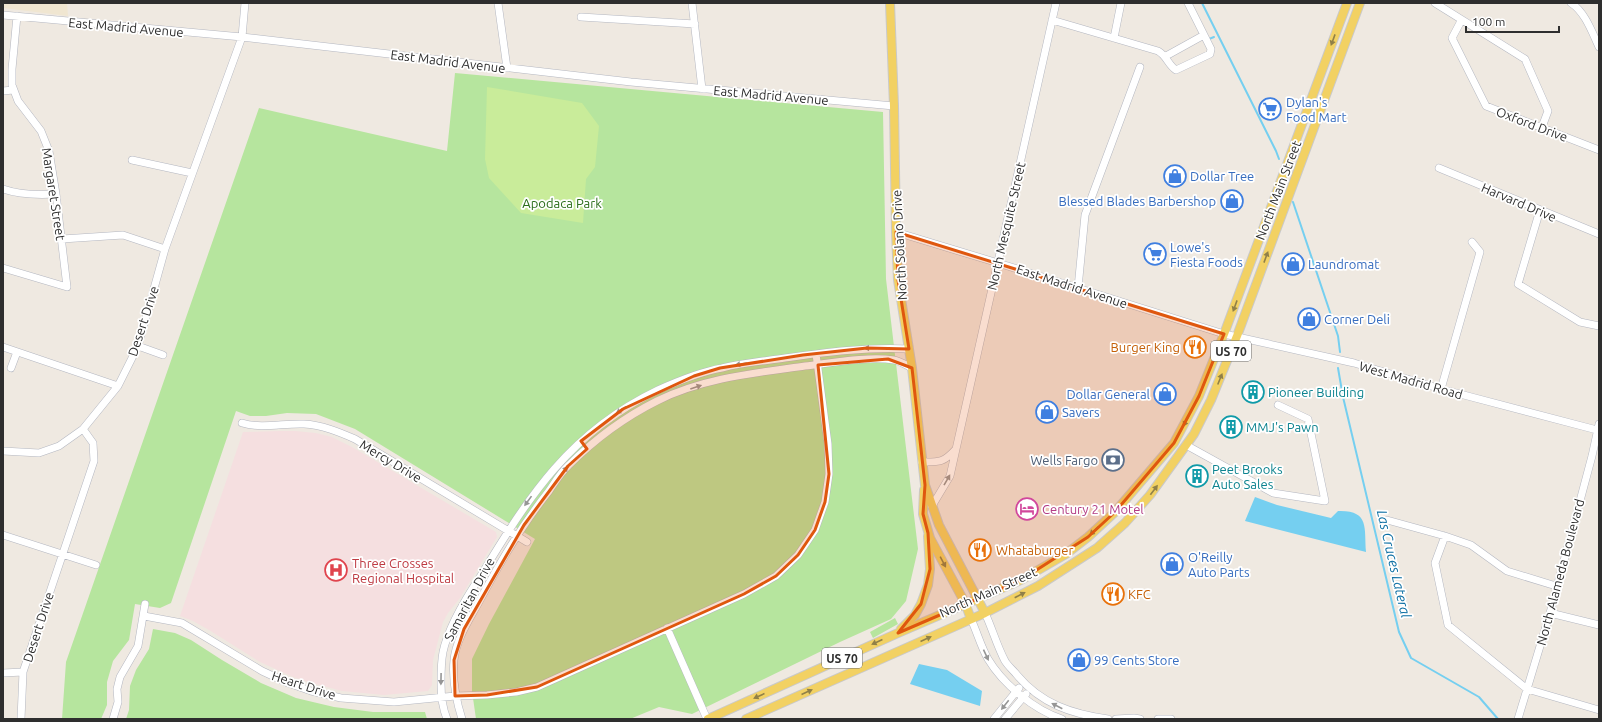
<svg xmlns="http://www.w3.org/2000/svg" width="1602" height="722" viewBox="0 0 1602 722" font-family="Ubuntu,sans-serif">
<rect width="100%" height="100%" fill="#efe9e1"/>
<path fill="#f0e6d1" d="M 3,3 L 67,3 L 68,16 L 3,8 Z"/>
<path fill="#f5dfe0" d="M 279,431 L 295,431 L 316,433 L 332,437 L 352,447 L 496,532 L 497,537 L 460,598 L 448,613 L 443,622 L 433,660 L 432,685 L 428,691 L 384,695 L 342,691 L 308,682 L 293,677 L 260,662 L 209,630 L 193,621 L 180,616 L 243,432 Z"/>
<path fill="#b6e59e" d="M 455,73 L 883,112 L 886,279 L 918,549 L 906,601 L 891,619 L 840,642 L 692,714 L 659,707 L 630,719 L 476,719 L 472,691 L 472,659 L 489,624 L 535,539 L 355,429 L 316,414 L 287,413 L 266,416 L 250,416 L 236,411 L 171,603 L 160,608 L 135,604 L 129,640 L 113,661 L 107,682 L 107,705 L 101,719 L 62,719 L 66,662 L 259,108 L 447,151 Z
M 895,618 L 898,624 L 873,638 L 870,632 Z
M 153,629 L 175,633 L 191,640 L 222,660 L 261,683 L 296,698 L 334,707 L 373,712 L 425,712 L 427,719 L 126,719 L 129,710 L 130,686 L 136,670 L 149,649 Z"/>
<path fill="#c9ec9a" d="M 487,87 L 582,103 L 599,126 L 595,167 L 586,179 L 583,223 L 521,213 L 489,178 L 485,159 Z"/>
<path fill="#75cff0" d="M 1255,497 L 1277,505 L 1331,518 L 1338,511 C 1370,510 1364,528 1366,552 L 1245,521 Z
M 919,664 L 947,670 L 982,691 L 980,706 L 910,684 Z"/>
<g fill="none" stroke-linecap="round" stroke-linejoin="round">
<path stroke="#75cff0" stroke-width="2" d="M 1202,3 L 1276,151 L 1279,159
M 1209,39 L 1214,37
M 1293,202 L 1338,336 L 1340,352
M 1338,368 L 1343,397 L 1399,632 L 1411,658 L 1479,697 L 1498,719"/>
<g stroke="#b4b7c1" stroke-width="8">
<path id="minor" d="M 498,3 L 507,68
M 692,3 L 702,89
M 1435,3 L 1525,59 L 1548,111 L 1542,127
M 1571,3 C 1585,12 1592,32 1599,47
M 3,15 L 242,37 L 631,82 L 894,106
M 581,17 L 695,24
M 1052,20 L 1158,51 C 1167,56 1168,65 1176,70 L 1210,54 L 1211,49 L 1188,3
M 1461,21 L 1452,38 L 1486,106 L 1599,150
M 1114,38 L 1121,3
M 1166,56 L 1204,35
M 3,91 L 13,90
M 132,160 L 192,173
M 1439,168 L 1599,234
M 3,189 C 20,195 39,195 56,194
M 1540,210 L 1518,284 L 1580,322 L 1599,326
M 896,232 L 998,263 L 1224,334 L 1354,363 L 1441,389 L 1597,430
M 62,239 L 123,235 L 165,249
M 3,268 L 67,287 L 56,194 L 49,151 L 41,131 L 18,101 L 12,85 L 12,69 L 17,16
M 1078,288 L 1085,215 L 1140,67
M 138,346 L 163,355
M 3,347 L 118,386
M 11,368 L 17,352
M 1441,389 L 1480,252 L 1472,242
M 242,423 C 262,429 284,423 304,424 C 322,425 339,432 355,439 L 527,542
M 1186,445 L 1273,493 L 1325,501 L 1308,419 L 1278,405
M 3,451 L 39,453 L 59,446 L 83,429
M 922,462 C 939,462 943,463 955,450
M 932,506 L 950,476 L 1056,3
M 1387,520 L 1445,536 L 1471,545 L 1507,571 L 1556,586
M 3,535 L 96,565
M 1445,536 L 1435,563 L 1448,625 L 1527,689 L 1599,710
M 985,613 C 992,628 997,646 1005,661 C 1008,666 1013,670 1017,675 C 1041,704 1072,714 1108,719
M 1550,613 L 1599,625
M 144,616 L 182,623 L 262,671 L 288,683 L 311,691 L 341,698 L 394,702 L 455,696 L 487,695 L 516,692 L 537,687 L 744,594 L 776,576 L 798,555 L 815,530 L 825,502 L 829,474 L 828,444 L 816,354
M 971,619 C 977,632 981,647 988,659 C 1003,684 1034,710 1062,719
M 667,628 L 707,719
M 3,673 L 23,672
M 21,719 L 23,672 L 94,461 L 93,443 L 83,429 L 118,386 L 138,346 L 165,249 L 242,37 L 245,3
M 113,719 L 118,702 L 117,689 L 120,677 L 138,646 L 145,604
M 447,719 C 442,707 441,695 441,683 C 441,673 441,662 443,652 C 448,628 466,598 480,577 C 529,496 570,432 658,390 C 678,381 700,372 722,368 C 742,363 764,361 785,358 C 827,352 867,347 909,349
M 462,719 C 456,700 452,681 454,660 C 456,639 470,619 480,600 C 500,562 522,525 549,491 C 555,482 561,472 569,465 C 594,440 625,417 657,401 C 703,378 755,373 805,366 C 831,363 868,356 894,360 C 900,361 906,365 912,368
M 994,719 L 1019,688
M 1005,719 L 1026,694
M 1116,719 L 1134,718 L 1140,719
M 1158,719 L 1171,719
M 1518,719 L 1550,613 L 1592,456 L 1599,424"/>
</g>
<g stroke="#c9c9c9" stroke-width="10">
<path id="major" d="M 890,3 L 894,106 L 896,232 L 898,280 L 912,368 L 925,485 L 939,525 L 985,613
M 924,490 L 923,514 L 930,538 L 965,603 L 971,619
M 901,629 L 915,615 L 921,604 L 928,585 L 930,569 L 928,536
M 708,719 L 898,633 L 1021,580 L 1066,554 L 1088,537 L 1115,512 L 1174,443 L 1199,396 L 1224,334 L 1347,3
M 746,719 L 985,613 L 1038,586 L 1097,548 L 1125,523 L 1150,495 L 1194,434 L 1211,400 L 1237,336 L 1360,3"/>
</g>
<use href="#minor" stroke="#fff" stroke-width="7"/>
<use href="#major" stroke="#f2d163" stroke-width="8"/>
</g>
<defs><path id="oneway-solid" d="M-6-.8H1V-3.2L6.5 0L1 3.2V.8H-6Z"/></defs>
<g fill="#908048">
<use href="#oneway-solid" transform="translate(1333 40) rotate(110)"/>
<use href="#oneway-solid" transform="translate(1266 257) rotate(-70)"/>
<use href="#oneway-solid" transform="translate(1235 306) rotate(110)"/>
<use href="#oneway-solid" transform="translate(1220 379) rotate(-68)"/>
<use href="#oneway-solid" transform="translate(1186 421) rotate(118)"/>
<use href="#oneway-solid" transform="translate(1154 490) rotate(-53)"/>
<use href="#oneway-solid" transform="translate(1094 531) rotate(137)"/>
<use href="#oneway-solid" transform="translate(943 562) rotate(62)"/>
<use href="#oneway-solid" transform="translate(1020 595) rotate(-27)"/>
<use href="#oneway-solid" transform="translate(926 639) rotate(-24)"/>
<use href="#oneway-solid" transform="translate(877 642) rotate(155)"/>
<use href="#oneway-solid" transform="translate(807 692) rotate(-24)"/>
<use href="#oneway-solid" transform="translate(759 696) rotate(156)"/>
</g>
<g fill="#969696">
<use href="#oneway-solid" transform="translate(870 348) rotate(178)"/>
<use href="#oneway-solid" transform="translate(741 364) rotate(170)"/>
<use href="#oneway-solid" transform="translate(696 387) rotate(-19)"/>
<use href="#oneway-solid" transform="translate(621 410) rotate(146)"/>
<use href="#oneway-solid" transform="translate(564 471) rotate(-52)"/>
<use href="#oneway-solid" transform="translate(947 480) rotate(-60)"/>
<use href="#oneway-solid" transform="translate(528 501) rotate(126)"/>
<use href="#oneway-solid" transform="translate(986 655) rotate(65)"/>
<use href="#oneway-solid" transform="translate(441 679) rotate(91)"/>
<use href="#oneway-solid" transform="translate(1005 705) rotate(128)"/>
<use href="#oneway-solid" transform="translate(1057 706) rotate(-153)"/>
</g>
<path fill="#df570e" fill-opacity="0.2" stroke="#df570e" stroke-width="3" stroke-linejoin="round" d="M 896,232 L 1224,334 L 1199,396 L 1174,443 L 1115,512 L 1088,537 L 1021,580 L 898,633 L 921,604 L 930,569 L 928,533 L 923,514 L 925,485 L 912,368 L 888,359 L 818,365 L 829,474 L 825,502 L 815,530 L 798,555 L 776,576 L 744,594 L 537,687 L 487,695 L 455,696 L 454,660 L 464,629 L 524,525 L 568,466 L 587,449 L 581,441 L 623,409 L 694,376 L 720,368 L 803,355 L 867,348 L 909,349 L 898,280 Z"/>
<defs>
<g id="supermarket-ring" transform="scale(1.15)"><circle r="9.5" fill="#fff" stroke="#3f7fe0" stroke-width="1.5"/><path d="M-6-5.5h2.5l.6 2H6L4.5 2H-2.5L-4.4-4H-6ZM-1.5 3.2a1.3 1.3 0 1 0 .1 0ZM3 3.2a1.3 1.3 0 1 0 .1 0Z" fill="#3f7fe0"/></g>
<g id="shop-ring" transform="scale(1.15)"><circle r="9.5" fill="#fff" stroke="#3f7fe0" stroke-width="1.5"/><path d="M-5-2.5h2.3a2.7 3.5 0 0 1 5.4 0H5L5.5 6h-11ZM-1.5-2.5h3a1.5 2.3 0 0 0-3 0Z" fill="#3f7fe0"/></g>
<g id="restaurant-ring" transform="scale(1.15)"><circle r="9.5" fill="#fff" stroke="#e8710a" stroke-width="1.5"/><path d="M-5-6h1v4h1v-4h1v4h1v-4h1v5L-1.5 .5V6h-2V.5L-5-1ZM5-6V6H3V1.5H1.5Q1.5-4 5-6Z" fill="#e8710a"/></g>
<g id="building-ring" transform="scale(1.15)"><circle r="9.5" fill="#fff" stroke="#0f9aa8" stroke-width="1.5"/><path d="M-4-6H4V6H1V3H-1V6H-4ZM-2.5-4.3h1.7v1.8h-1.7ZM.8-4.3h1.7v1.8H.8ZM-2.5-1h1.7V.8h-1.7ZM.8-1h1.7V.8H.8Z" fill="#0f9aa8"/></g>
<g id="bank-ring" transform="scale(1.15)"><circle r="9.5" fill="#fff" stroke="#5c6f8a" stroke-width="1.5"/><path d="M-6-4H6V4H-6ZM0-2.3a2.3 2.3 0 1 0 0 4.6a2.3 2.3 0 1 0 0-4.6Z" fill="#5c6f8a"/></g>
<g id="hotel-ring" transform="scale(1.15)"><circle r="9.5" fill="#fff" stroke="#d1479c" stroke-width="1.5"/><path d="M-6-4.5h1.5V1H6V5H4.5V3h-9V5H-6ZM-4 0a1.8 1.8 0 1 1 3.6 0ZM.5 0V-2.5h3Q6-2.5 6 0Z" fill="#d1479c"/></g>
<g id="hospital-ring" transform="scale(1.15)"><circle r="9.5" fill="#fff" stroke="#e0444e" stroke-width="1.5"/><path d="M-5-5h3v3.5h4V-5h3V5h-3V1.5h-4V5h-3Z" fill="#e0444e"/></g>
</defs>
<g fill-rule="evenodd">
<use href="#supermarket-ring" x="1270" y="109"/>
<use href="#shop-ring" x="1175" y="176"/>
<use href="#shop-ring" x="1232" y="201"/>
<use href="#supermarket-ring" x="1155" y="254"/>
<use href="#shop-ring" x="1293" y="264"/>
<use href="#shop-ring" x="1309" y="319"/>
<use href="#restaurant-ring" x="1195" y="347"/>
<use href="#building-ring" x="1253" y="392"/>
<use href="#shop-ring" x="1165" y="394"/>
<use href="#shop-ring" x="1047" y="412"/>
<use href="#building-ring" x="1231" y="427"/>
<use href="#bank-ring" x="1113" y="460"/>
<use href="#building-ring" x="1197" y="476"/>
<use href="#hotel-ring" x="1027" y="509"/>
<use href="#restaurant-ring" x="980" y="550"/>
<use href="#shop-ring" x="1172" y="564"/>
<use href="#hospital-ring" x="336" y="570"/>
<use href="#restaurant-ring" x="1113" y="594"/>
<use href="#shop-ring" x="1079" y="660"/>
</g>
<g text-anchor="middle" dominant-baseline="central" stroke-width="3.5" stroke-linejoin="round" paint-order="stroke">
<g fill="#fff" stroke="#6d6d6d" stroke-width="1">
<rect x="1211" y="341" width="40" height="20" rx="3"/>
<rect x="822" y="648" width="40" height="20" rx="3"/>
</g>
<g font-size="12" font-weight="bold" fill="#2e2e2e">
<text x="1231" y="351">US 70</text>
<text x="842" y="658">US 70</text>
</g>
<g font-size="13" fill="#2e2e2e" stroke="#fff">
<text transform="translate(126 27) rotate(5)">East Madrid Avenue</text>
<text transform="translate(448 61) rotate(7)">East Madrid Avenue</text>
<text transform="translate(771 95) rotate(5)">East Madrid Avenue</text>
<text transform="translate(1532 124) rotate(21)">Oxford Drive</text>
<text transform="translate(1278 190) rotate(-69)">North Main Street</text>
<text transform="translate(54 194) rotate(81)">Margaret Street</text>
<text transform="translate(1519 202) rotate(23)">Harvard Drive</text>
<text transform="translate(1006 226) rotate(-77)">North Mesquite Street</text>
<text transform="translate(899 245) rotate(-93)">North Solano Drive</text>
<text transform="translate(1072 286) rotate(18)">East Madrid Avenue</text>
<text transform="translate(143 321) rotate(-72)">Desert Drive</text>
<text transform="translate(1411 380) rotate(16)">West Madrid Road</text>
<text transform="translate(391 461) rotate(31)">Mercy Drive</text>
<text transform="translate(1560 572) rotate(-75)">North Alameda Boulevard</text>
<text transform="translate(988 592) rotate(-24)">North Main Street</text>
<text transform="translate(469 599) rotate(-62)">Samaritan Drive</text>
<text transform="translate(38 627) rotate(-72)">Desert Drive</text>
<text transform="translate(304 685) rotate(18)">Heart Drive</text>
</g>
<g font-size="13" fill="#366cbe" stroke="#fff" text-anchor="start">
<text x="1286" y="102">Dylan's<tspan x="1286" dy="15">Food Mart</tspan></text>
<text x="1190" y="176">Dollar Tree</text>
<text x="1216" y="201" text-anchor="end">Blessed Blades Barbershop</text>
<text x="1170" y="247">Lowe's<tspan x="1170" dy="15">Fiesta Foods</tspan></text>
<text x="1308" y="264">Laundromat</text>
<text x="1324" y="319">Corner Deli</text>
<text x="1150" y="394" text-anchor="end">Dollar General</text>
<text x="1062" y="412">Savers</text>
<text x="1188" y="557">O'Reilly<tspan x="1188" dy="15">Auto Parts</tspan></text>
<text x="1094" y="660">99 Cents Store</text>
</g>
<g font-size="13" fill="#2c6e1b" stroke="#fff">
<text x="562" y="203">Apodaca Park</text>
</g>
<g font-size="13" fill="#c56008" stroke="#fff" text-anchor="start">
<text x="1180" y="347" text-anchor="end">Burger King</text>
<text x="996" y="550">Whataburger</text>
<text x="1128" y="594">KFC</text>
</g>
<g font-size="13" fill="#0d838f" stroke="#fff" text-anchor="start">
<text x="1268" y="392">Pioneer Building</text>
<text x="1246" y="427">MMJ's Pawn</text>
<text x="1212" y="469">Peet Brooks<tspan x="1212" dy="15">Auto Sales</tspan></text>
</g>
<g font-size="13" fill="#4e5e75" stroke="#fff" text-anchor="end">
<text x="1098" y="460">Wells Fargo</text>
</g>
<g font-size="13" fill="#b23c85" stroke="#fff" text-anchor="start">
<text x="1042" y="509">Century 21 Motel</text>
</g>
<g font-size="13" fill="#be3a42" stroke="#fff" text-anchor="start">
<text x="352" y="563">Three Crosses<tspan x="352" dy="15">Regional Hospital</tspan></text>
</g>
<g font-size="14" font-style="italic" fill="#0d6fa3" stroke="#fff">
<text transform="translate(1394 564) rotate(77)">Las Cruces Lateral</text>
</g>
</g>
<rect width="1602" height="722" fill="none" stroke="#2e2e2e" stroke-width="8"/>
<path d="M1466 26v6h93v-6" fill="none" stroke="#2e2e2e" stroke-width="2"/>
<text x="1472" y="26" font-size="12" fill="#2e2e2e" stroke="#ffffff" stroke-width="3" paint-order="stroke">100 m</text>
</svg>
